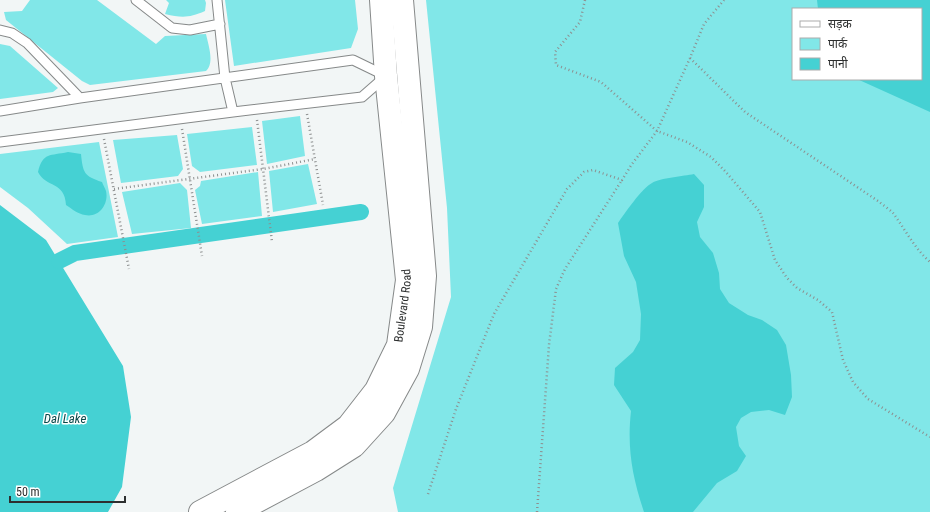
<svg xmlns="http://www.w3.org/2000/svg" width="930" height="512" viewBox="0 0 930 512" font-family="'Roboto Condensed','Noto Sans Devanagari',sans-serif">
<rect width="100%" height="100%" fill="#f2f6f6"/>
<path fill="#81e7e8" fill-rule="evenodd" d="M 30,0 L 97,0 L 156,44 L 165,36 L 206,34 C 208,44 215,63 206,71 L 90,85 L 82,81 L 6,20 L 4,12 L 22,11 Z
M 166,0 L 205,0 L 206,3 L 205,11 C 189,18 182,18 165,14 L 169,3 Z
M 225,0 L 355,0 L 358,29 L 351,48 L 234,66 Z
M 426,0 L 930,0 L 930,512 L 398,512 L 393,488 L 451,297 L 447,208 ZM 793,9 L 921,9 L 921,79 L 793,79 Z
M 0,44 L 10,46 L 58,88 L 53,92 L 0,99 Z
M 300,116 L 305,156 L 267,164 L 262,121 Z
M 252,127 L 257,165 L 200,172 L 192,166 L 187,134 Z
M 177,135 L 183,169 L 178,176 L 121,183 L 113,140 Z
M 99,142 L 118,237 L 67,244 L 28,208 L 0,187 L 0,154 Z
M 308,164 L 317,204 L 273,212 L 269,171 Z
M 258,172 L 262,216 L 202,224 L 195,190 L 200,186 L 201,181 Z
M 180,183 L 187,190 L 191,228 L 132,234 L 122,192 Z"/>
<path fill="#45d1d3" d="M 817,0 L 930,0 L 930,112 L 857,79 L 921,79 L 921,9 L 818,9 Z
M 68,152 L 81,154 C 83,173 84,176 102,182 C 103,185 105,188 106,191 C 109,204 99,218 85,215 C 78,214 72,209 66,205 C 65,181 46,188 38,172 C 43,152 50,156 68,152 Z
M 694,174 L 704,185 L 704,207 L 697,222 L 700,237 L 713,253 L 719,273 L 720,289 L 729,303 L 748,315 L 762,320 L 777,330 L 786,345 L 791,375 L 792,397 L 785,415 L 769,410 L 751,412 L 741,418 L 736,427 L 739,446 L 746,456 L 737,471 L 717,483 L 693,512 L 644,512 C 632,476 627,448 631,411 L 614,385 L 615,368 L 633,352 L 640,340 L 641,314 L 636,282 L 624,256 L 618,223 C 625,213 642,188 652,183 C 660,178 684,176 694,174 Z
M 0,205 L 46,240 L 123,366 L 131,417 L 122,487 L 108,512 L 0,512 Z"/>
<g fill="none" stroke-linecap="round" stroke-linejoin="round">
<path stroke="#45d1d3" stroke-width="16" d="M 59,261 L 75,253 L 361,212"/>
<g stroke="#868989" stroke-width="11">
<path id="lane" d="M 136,0 L 172,28 L 190,30 L 220,24
M 217,0 L 225,78 L 233,112
M 0,30 L 12,33 L 27,43 L 80,98 L 353,60 L 386,76 L 362,97 L 233,112 L 0,142
M 0,111 L 80,98"/>
</g>
<g stroke="#868989" stroke-width="24">
<g id="secondary">
<path id="s1" d="M 200,512 L 313,452 L 348,426 L 376,390 L 398,345 L 407,280 L 386,76 L 381,0"/>
<path d="M 237,512 L 316,470 L 354,446 L 384,413 L 408,369 L 421,327 L 425,276 L 402,0"/>
</g>
</g>
<path stroke="#8d8f8f" stroke-width="2.5" stroke-dasharray="1 3" stroke-linecap="butt" d="M 585,0 L 580,22 L 555,52 L 556,65 L 601,82 L 657,131 L 687,142 L 711,157 L 725,171 L 760,212 L 775,260 L 787,278 L 797,288 L 818,300 L 832,312 L 843,360 L 853,382 L 868,399 L 930,437
M 690,58 L 745,112 L 878,201 C 883,205 889,209 893,213 C 905,229 914,248 930,262
M 307,114 L 323,205
M 257,120 L 272,242
M 182,129 L 202,256
M 104,139 L 129,269
M 114,189 L 263,169 L 315,159
M 428,494 L 456,409 L 494,314 L 567,189 L 584,172 L 593,170 L 622,180 L 632,164 L 657,131 L 690,58 L 704,24 L 724,0
M 537,512 L 549,345 L 556,289 L 565,269 L 622,180"/>
<use href="#lane" stroke="#fff" stroke-width="9"/>
<use href="#secondary" stroke="#fff" stroke-width="22"/>
</g>
<g text-anchor="middle" dominant-baseline="central" stroke-width="3" stroke-linejoin="round" paint-order="stroke">
<g font-size="12" fill="#2d2f2f" stroke="#fff">
<text stroke="none"><textPath href="#s1" startOffset="307">Boulevard Road</textPath></text>
</g>
<g font-size="13" font-style="italic" fill="#0a494a" stroke="#fff">
<text x="65" y="418">Dal Lake</text>
</g>
</g>
<rect x="792" y="8" width="130" height="72" fill="#ffffff" stroke="#abacac"/>
<rect x="800" y="21" width="20" height="6" fill="#ffffff" stroke="#abacac"/>
<text x="828" y="28" font-size="12" fill="#2d2f2f">सड़क</text>
<rect x="800" y="38" width="20" height="12" fill="#81e7e8" stroke="#abacac"/>
<text x="828" y="48" font-size="12" fill="#2d2f2f">पार्क</text>
<rect x="800" y="58" width="20" height="12" fill="#45d1d3" stroke="#abacac"/>
<text x="828" y="68" font-size="12" fill="#2d2f2f">पानी</text>
<path d="M10 496v6h115v-6" fill="none" stroke="#2d2f2f" stroke-width="2"/>
<text x="16" y="496" font-size="12" fill="#2d2f2f" stroke="#ffffff" stroke-width="3" paint-order="stroke">50 m</text>
</svg>
